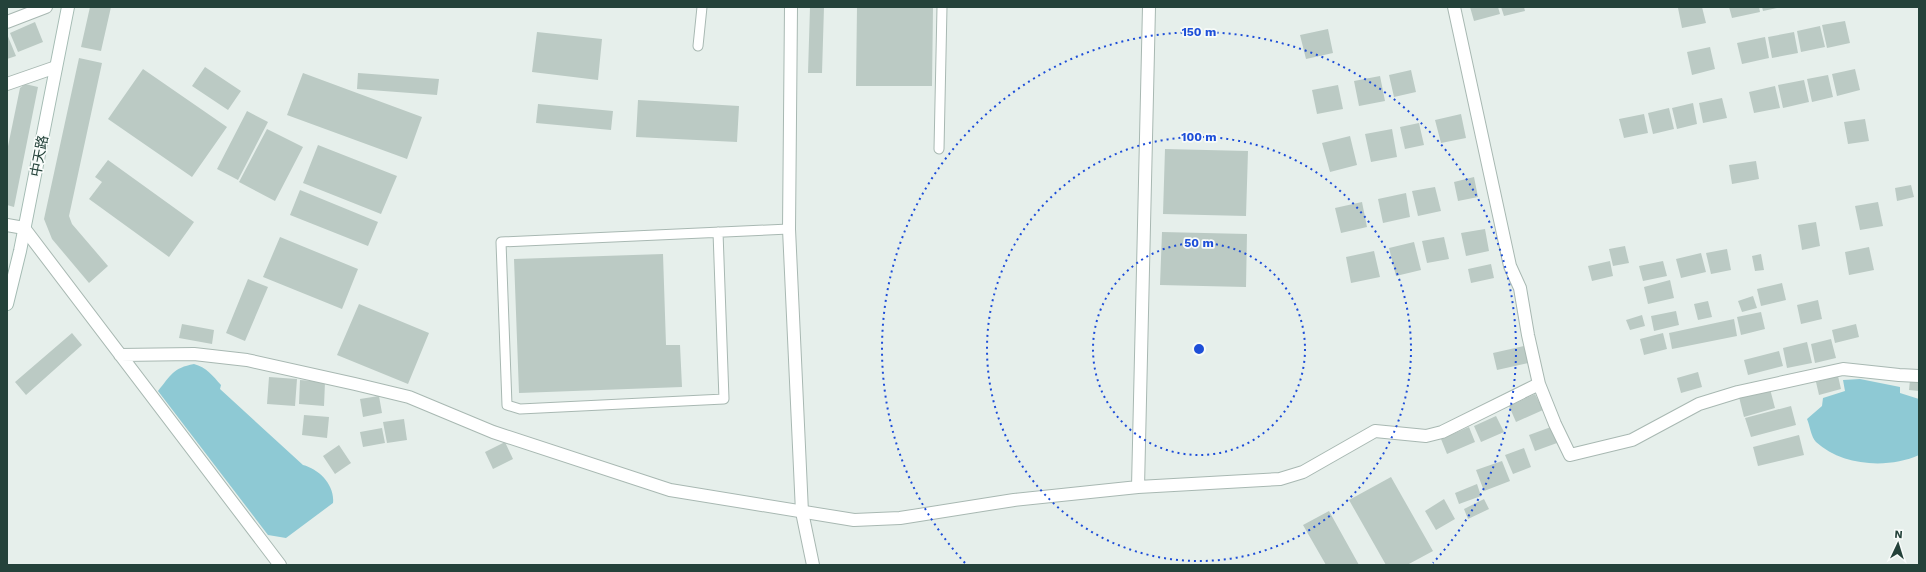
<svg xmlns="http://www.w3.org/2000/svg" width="1926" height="572" viewBox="0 0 1926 572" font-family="'Work Sans','Noto Sans SC',sans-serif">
<rect width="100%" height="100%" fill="#e6efeb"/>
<path fill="#8ec9d4" d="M 194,364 C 206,367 213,376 221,385 L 220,389 L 303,465 C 319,469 335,485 333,503 L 286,538 L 268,535 L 158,391 C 171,375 173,368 194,364 Z
M 1860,379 L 1900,387 L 1900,393 L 1919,399 L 1919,455 C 1888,469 1842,466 1816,442 C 1811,437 1810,426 1807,419 L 1822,406 L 1823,398 L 1845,391 L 1843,380 Z"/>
<path fill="#bbcac4" d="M 90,7 L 111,7 L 101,51 L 81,47 Z
M 810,7 L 824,7 L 822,73 L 808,73 Z
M 857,7 L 933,7 L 932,86 L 856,86 Z
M 1470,7 L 1498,7 L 1500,14 L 1474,21 Z
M 1501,7 L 1524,7 L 1525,11 L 1504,16 Z
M 1702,7 L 1706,23 L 1682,28 L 1678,8 Z
M 1729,7 L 1759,7 L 1760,12 L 1732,18 Z
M 1762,7 L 1777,7 L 1777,8 L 1763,11 Z
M 1845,21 L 1850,43 L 1827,48 L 1822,25 Z
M 35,22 L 43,42 L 18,52 L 10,33 Z
M 1820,26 L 1825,47 L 1801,52 L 1797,31 Z
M 1328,29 L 1333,53 L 1306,59 L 1300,35 Z
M 537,32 L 602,39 L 598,80 L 532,72 Z
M 1794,32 L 1798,53 L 1772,58 L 1768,37 Z
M 7,34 L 16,56 L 7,59 Z
M 1765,37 L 1769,58 L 1742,64 L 1737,43 Z
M 1710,47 L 1715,69 L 1692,75 L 1687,52 Z
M 79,58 L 102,63 L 69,216 L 72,224 L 108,266 L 89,283 L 52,239 L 44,219 Z
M 205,67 L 241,91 L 228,110 L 192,86 Z
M 143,69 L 227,127 L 192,177 L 108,119 Z
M 1855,69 L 1860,90 L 1837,96 L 1832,74 Z
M 1411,70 L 1416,92 L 1394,97 L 1389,75 Z
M 303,73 L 422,117 L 407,159 L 287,115 Z
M 358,73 L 439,79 L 437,95 L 357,89 Z
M 1828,75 L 1833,97 L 1812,102 L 1807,79 Z
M 1380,76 L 1385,101 L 1359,106 L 1354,81 Z
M 1804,80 L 1809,102 L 1783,108 L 1778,85 Z
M 25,84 L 38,87 L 14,207 L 7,205 L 7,151 L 20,88 Z
M 1338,85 L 1343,109 L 1317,114 L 1312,90 Z
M 1775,86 L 1780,108 L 1754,113 L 1749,92 Z
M 1722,98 L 1727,118 L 1703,123 L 1699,103 Z
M 638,100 L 739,106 L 737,142 L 636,137 Z
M 1693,103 L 1697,124 L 1677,129 L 1672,108 Z
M 538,104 L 613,111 L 611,130 L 536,123 Z
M 1669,108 L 1674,129 L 1653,134 L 1648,113 Z
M 247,111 L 268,122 L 238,180 L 217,169 Z
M 1461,114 L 1466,138 L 1441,143 L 1435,120 Z
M 1644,114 L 1648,133 L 1624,138 L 1619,119 Z
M 1865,119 L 1869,141 L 1848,144 L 1844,122 Z
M 1419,123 L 1424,145 L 1405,149 L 1400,127 Z
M 267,129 L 303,147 L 275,201 L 239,182 Z
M 1392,129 L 1397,157 L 1371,162 L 1365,134 Z
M 1350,136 L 1357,165 L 1330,172 L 1322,143 Z
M 318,145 L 397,176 L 381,214 L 303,183 Z
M 1165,149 L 1248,151 L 1246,216 L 1163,214 Z
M 108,160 L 194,222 L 169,257 L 89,199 L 102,182 L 95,177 Z
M 1756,161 L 1759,179 L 1732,184 L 1729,165 Z
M 1474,177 L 1478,197 L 1458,201 L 1454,182 Z
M 1911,185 L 1914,197 L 1897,201 L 1895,188 Z
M 1435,187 L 1441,211 L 1418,216 L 1412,191 Z
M 300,190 L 378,222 L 368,246 L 290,215 Z
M 1406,193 L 1410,217 L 1383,223 L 1378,199 Z
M 1362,202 L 1367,227 L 1341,233 L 1335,208 Z
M 1878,202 L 1883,226 L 1860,230 L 1855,206 Z
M 1816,222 L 1820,246 L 1802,250 L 1798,225 Z
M 1485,229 L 1489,251 L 1466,256 L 1461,233 Z
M 1162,232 L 1247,234 L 1246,287 L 1160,285 Z
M 280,237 L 358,269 L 342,309 L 263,277 Z
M 1444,237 L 1449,259 L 1427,263 L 1422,241 Z
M 1414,242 L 1421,270 L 1396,276 L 1389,248 Z
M 1625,246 L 1629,263 L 1613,266 L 1609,249 Z
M 1869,247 L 1874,270 L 1849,275 L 1845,252 Z
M 1727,249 L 1731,270 L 1711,274 L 1706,253 Z
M 1374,251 L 1380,277 L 1351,283 L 1346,257 Z
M 1701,253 L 1706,272 L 1681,278 L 1676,259 Z
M 663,254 L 666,345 L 680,345 L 682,387 L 519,393 L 514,259 Z
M 1761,254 L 1764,270 L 1755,271 L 1752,256 Z
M 1610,261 L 1613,276 L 1592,281 L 1588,266 Z
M 1663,261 L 1667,276 L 1643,281 L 1639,266 Z
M 1491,264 L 1494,278 L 1471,283 L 1468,269 Z
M 248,279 L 268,287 L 245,341 L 226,333 Z
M 1670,280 L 1674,298 L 1648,304 L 1644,287 Z
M 1782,283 L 1786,300 L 1761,306 L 1757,289 Z
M 1753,296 L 1757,308 L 1742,312 L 1738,301 Z
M 1818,300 L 1822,319 L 1801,324 L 1797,305 Z
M 1708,301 L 1712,317 L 1698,320 L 1694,304 Z
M 359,304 L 429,333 L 408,384 L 337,355 Z
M 1676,311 L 1679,325 L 1654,331 L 1651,316 Z
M 1761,312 L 1765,329 L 1741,335 L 1737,317 Z
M 1642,315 L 1645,326 L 1630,330 L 1626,320 Z
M 1734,319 L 1737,336 L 1672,349 L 1669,333 Z
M 182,324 L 214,330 L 212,344 L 179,338 Z
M 1856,324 L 1859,337 L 1835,343 L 1832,330 Z
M 72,333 L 82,345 L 26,395 L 15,382 Z
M 1663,333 L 1667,349 L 1644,355 L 1640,339 Z
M 1831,339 L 1836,358 L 1815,363 L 1811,344 Z
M 1807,342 L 1812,363 L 1787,368 L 1783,348 Z
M 1524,346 L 1528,363 L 1497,370 L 1493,353 Z
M 1779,351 L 1783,366 L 1748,375 L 1744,360 Z
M 1698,372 L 1702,387 L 1681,393 L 1677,378 Z
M 1838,376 L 1841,389 L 1819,395 L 1816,382 Z
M 269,377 L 297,379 L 295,406 L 267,404 Z
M 300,380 L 325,382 L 324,406 L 299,404 Z
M 1910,380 L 1919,381 L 1919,391 L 1909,390 Z
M 1770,389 L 1775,408 L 1744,417 L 1739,397 Z
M 1535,394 L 1543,410 L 1516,422 L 1509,406 Z
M 379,396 L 382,413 L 363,417 L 360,399 Z
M 1791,406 L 1796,425 L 1751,437 L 1745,418 Z
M 304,415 L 329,417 L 327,438 L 302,435 Z
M 1496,416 L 1504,432 L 1481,442 L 1474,426 Z
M 404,419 L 407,440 L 387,443 L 383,422 Z
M 1469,427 L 1475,442 L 1447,454 L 1441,439 Z
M 1551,427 L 1557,443 L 1535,451 L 1529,435 Z
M 382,428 L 385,443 L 363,447 L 360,432 Z
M 1799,435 L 1804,455 L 1758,466 L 1753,447 Z
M 505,442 L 513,459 L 493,469 L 485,452 Z
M 339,445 L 351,463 L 335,474 L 323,456 Z
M 1524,448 L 1531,467 L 1513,474 L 1505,455 Z
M 1502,461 L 1510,481 L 1484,491 L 1476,470 Z
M 1391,477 L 1433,551 L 1407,565 L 1386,565 L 1349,500 Z
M 1477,484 L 1481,496 L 1459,504 L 1455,493 Z
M 1444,499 L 1455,519 L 1436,530 L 1425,511 Z
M 1484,499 L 1489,509 L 1468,519 L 1464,509 Z
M 1329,511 L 1359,565 L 1326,565 L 1303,525 Z"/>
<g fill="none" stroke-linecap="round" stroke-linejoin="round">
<g stroke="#a8b8b2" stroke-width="11">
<path id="service" d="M 698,46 L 702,7
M 939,149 L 942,7
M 718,232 L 724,399 L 520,409 L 507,405 L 501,242 L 789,229"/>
</g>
<g stroke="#a8b8b2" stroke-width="14">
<path id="minor" d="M 1454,7 L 1510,266 L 1520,288 L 1528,335 L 1539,384 L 1555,424 L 1570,455 L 1632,440 L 1699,404 L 1738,392 L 1843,369 L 1899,375 L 1919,376
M 7,22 L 46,7
M 7,84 L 56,67
M 7,225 L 24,228 L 280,565
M 120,355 L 194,354 L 247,360 L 355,384 L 409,397 L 493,432 L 670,490 L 854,520 L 900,518 L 1014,500 L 1138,487 L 1280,479 L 1303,472 L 1375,431 L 1426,436 L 1442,432 L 1539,384
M 1138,487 L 1149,7"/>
</g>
<g stroke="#a8b8b2" stroke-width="14">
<path id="tertiary" d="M 791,7 L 789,229 L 802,512 L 813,565"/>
</g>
<g stroke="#a4bbb3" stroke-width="14">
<path id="secondary" d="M 7,304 L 20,251 L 68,7"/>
</g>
<use href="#service" stroke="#fff" stroke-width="9"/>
<use href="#minor" stroke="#fff" stroke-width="12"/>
<use href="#tertiary" stroke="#fff" stroke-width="12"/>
<use href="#secondary" stroke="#fff" stroke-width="12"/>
</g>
<g fill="none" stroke="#1d4ed8" stroke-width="2" stroke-dasharray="2 4">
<circle cx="1199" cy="349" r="106"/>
<circle cx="1199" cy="349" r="212"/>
<path d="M965 563A317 317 0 1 1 1433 563"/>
</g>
<g text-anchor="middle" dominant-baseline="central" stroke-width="3.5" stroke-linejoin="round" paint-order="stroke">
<g font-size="14" fill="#24423a" stroke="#f7fbf9">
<text transform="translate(39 156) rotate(-79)">中天路</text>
</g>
</g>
<circle cx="1199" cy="349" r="6" fill="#1d4ed8" stroke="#f7fbf9" stroke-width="2"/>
<g font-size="12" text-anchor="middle" font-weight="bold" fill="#1d4ed8" stroke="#f7fbf9" stroke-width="3.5" stroke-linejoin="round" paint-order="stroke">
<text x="1199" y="36">150 m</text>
<text x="1199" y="141">100 m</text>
<text x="1199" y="247">50 m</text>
</g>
<rect width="1926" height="572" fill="none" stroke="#24423a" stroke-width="16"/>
<g transform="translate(1898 544) rotate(4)" stroke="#f7fbf9" stroke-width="3" paint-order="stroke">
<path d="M0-3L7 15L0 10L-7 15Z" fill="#24423a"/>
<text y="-6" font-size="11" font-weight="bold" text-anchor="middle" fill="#24423a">N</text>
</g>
</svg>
